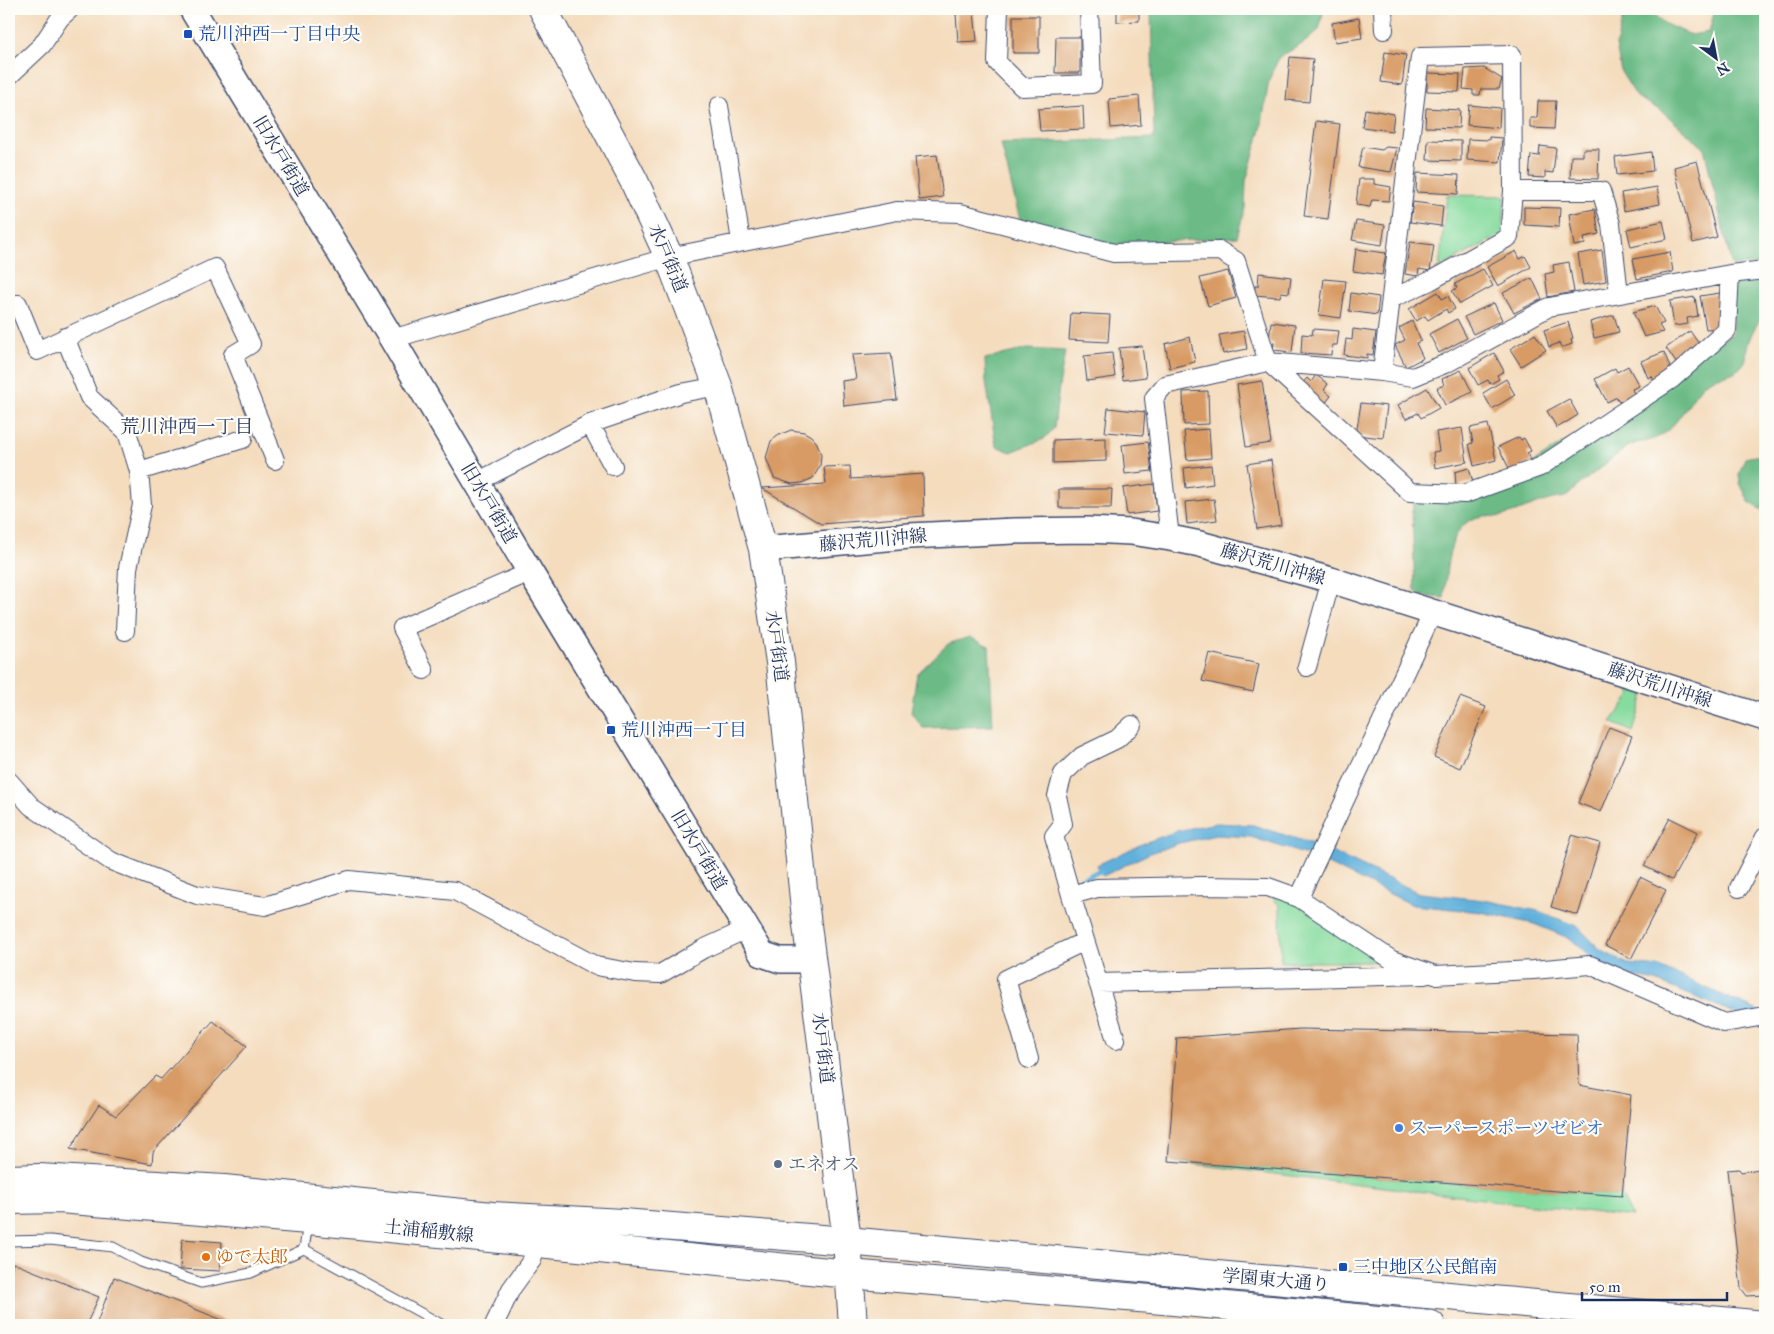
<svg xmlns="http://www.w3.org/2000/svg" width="1774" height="1334" viewBox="0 0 1774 1334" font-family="'IM FELL Great Primer','Noto Serif JP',serif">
<rect width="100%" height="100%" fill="#fdfcf7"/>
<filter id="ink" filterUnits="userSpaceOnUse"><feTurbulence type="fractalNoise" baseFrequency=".02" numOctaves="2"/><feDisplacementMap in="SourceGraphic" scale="10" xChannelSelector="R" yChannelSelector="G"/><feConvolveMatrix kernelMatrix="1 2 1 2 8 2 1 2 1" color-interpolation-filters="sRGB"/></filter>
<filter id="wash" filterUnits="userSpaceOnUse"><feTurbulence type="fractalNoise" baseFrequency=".0096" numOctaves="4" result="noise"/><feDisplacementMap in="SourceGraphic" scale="20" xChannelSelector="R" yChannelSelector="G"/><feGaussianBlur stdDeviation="1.12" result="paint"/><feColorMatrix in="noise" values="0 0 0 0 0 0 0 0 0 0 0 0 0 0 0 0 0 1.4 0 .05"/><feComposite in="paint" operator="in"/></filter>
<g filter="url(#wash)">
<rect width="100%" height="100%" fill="#f4dcbd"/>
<path fill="#86db9f" stroke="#50857e" d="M 1447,195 L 1505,196 L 1503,234 L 1439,268 Z
M 1623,679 L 1647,684 L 1633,732 L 1611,722 L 1631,695 Z
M 1268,892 L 1297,904 L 1387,960 L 1365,962 L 1281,962 L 1280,906 Z
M 1168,1161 L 1622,1196 L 1632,1217 Z"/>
<path fill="#6cbb86" stroke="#447572" d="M 1151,9 L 1324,9 L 1319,30 L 1304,43 L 1279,57 L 1269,80 L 1261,129 L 1246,181 L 1245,208 L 1237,237 L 1114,245 L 1020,220 L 1001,144 L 1154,138 Z
M 1631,9 L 1649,9 L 1663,23 L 1691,35 L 1709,32 L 1715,9 L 1765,9 L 1765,264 L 1732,266 L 1704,148 L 1663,112 L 1637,97 L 1621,72 L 1616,45 L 1624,13 Z
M 1765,275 L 1765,316 C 1755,324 1750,336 1747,348 C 1746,353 1747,359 1744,363 C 1732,380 1715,372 1702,386 C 1688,401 1677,428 1658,437 C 1646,444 1637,439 1623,450 C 1608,461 1593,474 1578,486 C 1574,488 1571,494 1567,496 C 1562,499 1554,498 1549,500 C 1533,505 1518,512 1502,516 C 1496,518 1489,515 1483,516 C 1446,521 1447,571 1444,598 L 1421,596 L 1415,590 L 1412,510 L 1416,499 L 1488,492 L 1732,334 L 1734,278 Z
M 1027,349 L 1065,351 L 1059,387 L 1054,428 L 1044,439 L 1011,452 L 996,446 L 986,381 L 985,359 Z
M 1765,454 L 1765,512 L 1749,502 L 1740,483 L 1739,474 L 1745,458 Z
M 969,637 L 989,646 L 993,726 L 923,728 L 911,712 L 917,674 L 948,644 Z"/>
<path fill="#61b0db" stroke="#3e709c" d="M 1216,823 L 1253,825 L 1319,846 L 1419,893 L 1484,900 L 1538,911 L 1577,926 L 1602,951 L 1628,964 L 1659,967 L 1765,1014 L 1765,1029 L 1742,1016 L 1653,980 L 1621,975 L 1596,962 L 1571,939 L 1534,924 L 1481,912 L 1413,905 L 1313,857 L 1251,837 L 1216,835 L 1179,843 L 1148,854 L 1103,876 L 1097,865 L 1144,843 L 1177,831 Z"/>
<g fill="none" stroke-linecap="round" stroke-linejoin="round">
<path stroke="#61b0db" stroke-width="5.5" d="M 1080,880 L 1106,868"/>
</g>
<g id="blocks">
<path fill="#d89b65" d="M 1117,9 L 1139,9 L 1139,21 L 1117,22 Z
M 974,12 L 977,41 L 958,42 L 956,14 Z
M 1013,16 L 1039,16 L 1039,53 L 1013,53 Z
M 1359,18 L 1362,38 L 1335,42 L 1332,23 Z
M 1056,37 L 1080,37 L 1080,73 L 1055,73 Z
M 1385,52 L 1406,55 L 1402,85 L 1381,82 Z
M 1290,57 L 1313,59 L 1309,102 L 1286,100 Z
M 1484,68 L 1502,79 L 1499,89 L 1481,89 L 1480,95 L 1473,95 L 1473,90 L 1463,89 L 1465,69 Z
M 1427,73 L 1460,74 L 1459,92 L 1427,91 Z
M 1139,96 L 1141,125 L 1111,128 L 1109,99 Z
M 1538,101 L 1556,101 L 1554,129 L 1530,128 L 1530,118 L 1537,118 Z
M 1469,105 L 1500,108 L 1499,128 L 1467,125 Z
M 1083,106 L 1084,129 L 1040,131 L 1038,109 Z
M 1426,108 L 1460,110 L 1459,128 L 1425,127 Z
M 1365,109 L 1394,114 L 1392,131 L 1362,127 Z
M 1316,121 L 1340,124 L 1328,219 L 1304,216 Z
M 1489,137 L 1502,138 L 1500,162 L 1467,160 L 1468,139 L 1489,140 Z
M 1428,140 L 1461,141 L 1461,161 L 1427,160 Z
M 1540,146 L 1556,148 L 1553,173 L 1545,172 L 1545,178 L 1529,177 L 1531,155 L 1539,156 Z
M 1363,147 L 1382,150 L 1386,147 L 1397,148 L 1391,172 L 1358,167 Z
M 1583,149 L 1599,149 L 1598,179 L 1570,178 L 1571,156 L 1583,156 Z
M 1651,152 L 1653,171 L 1617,175 L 1615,157 Z
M 937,155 L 943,197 L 919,200 L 915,157 Z
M 1697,161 L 1717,237 L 1693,243 L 1674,167 Z
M 1417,173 L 1459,175 L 1458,194 L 1416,192 Z
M 1359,179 L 1374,179 L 1374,184 L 1391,187 L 1389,201 L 1372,200 L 1370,207 L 1356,205 Z
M 1657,187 L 1660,204 L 1624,211 L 1621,193 Z
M 1413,202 L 1443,206 L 1441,226 L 1410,222 Z
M 1524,207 L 1560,208 L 1559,227 L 1524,225 Z
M 1595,209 L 1599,234 L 1584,237 L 1585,244 L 1574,246 L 1569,214 Z
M 1356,221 L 1385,225 L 1382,245 L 1352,240 Z
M 1663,221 L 1667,239 L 1631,247 L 1627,229 Z
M 1410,242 L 1434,245 L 1430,271 L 1419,269 L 1418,276 L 1405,274 Z
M 1356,249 L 1386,253 L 1382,275 L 1353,271 Z
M 1602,250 L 1606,281 L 1583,285 L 1578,254 Z
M 1516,251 L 1520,259 L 1525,256 L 1531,267 L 1498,286 L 1487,267 Z
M 1670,252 L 1673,272 L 1637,279 L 1633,259 Z
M 1569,262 L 1574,292 L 1548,297 L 1545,274 L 1554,272 L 1553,265 Z
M 1483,269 L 1493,286 L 1460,304 L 1452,291 L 1457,288 L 1455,284 Z
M 1228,271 L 1236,298 L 1208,306 L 1200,278 Z
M 1259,273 L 1291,277 L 1289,293 L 1281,292 L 1280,297 L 1254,295 L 1255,286 L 1258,286 Z
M 1532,278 L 1542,299 L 1514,313 L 1503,293 Z
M 1324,279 L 1346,281 L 1341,318 L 1319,315 Z
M 1438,292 L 1442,299 L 1448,296 L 1455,309 L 1448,313 L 1446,309 L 1428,320 L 1425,316 L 1416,321 L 1409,309 Z
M 1351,293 L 1379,297 L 1377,315 L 1349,311 Z
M 1720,293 L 1722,314 L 1721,328 L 1706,329 L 1700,296 Z
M 1695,297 L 1698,316 L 1687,318 L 1688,324 L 1674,326 L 1670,301 Z
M 1494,303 L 1502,320 L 1473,334 L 1464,317 Z
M 1655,306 L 1664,323 L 1659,325 L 1663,332 L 1644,337 L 1633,312 Z
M 1071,313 L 1110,315 L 1108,342 L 1069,340 Z
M 1614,315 L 1619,332 L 1594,338 L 1590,322 Z
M 1457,319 L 1467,338 L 1439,353 L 1429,334 Z
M 1412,321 L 1421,341 L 1416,343 L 1423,358 L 1406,367 L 1395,345 L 1405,340 L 1399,328 Z
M 1271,322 L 1295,325 L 1292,352 L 1273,350 L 1274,343 L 1269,342 Z
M 1568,322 L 1573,338 L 1571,339 L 1572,344 L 1561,348 L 1559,343 L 1549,347 L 1544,330 Z
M 1313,329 L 1339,331 L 1337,345 L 1332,345 L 1331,355 L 1301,353 L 1302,334 L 1312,335 Z
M 1353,329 L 1376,332 L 1373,355 L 1367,354 L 1367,358 L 1344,355 L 1346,339 L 1352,340 Z
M 1244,331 L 1247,349 L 1223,354 L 1219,335 Z
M 1690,331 L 1701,347 L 1677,364 L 1666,348 Z
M 1535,334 L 1546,350 L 1521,366 L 1510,349 Z
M 1190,337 L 1195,362 L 1170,368 L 1165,344 Z
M 1142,346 L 1146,377 L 1123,380 L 1119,348 Z
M 1664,352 L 1673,375 L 1654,382 L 1652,376 L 1648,378 L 1641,361 Z
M 891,353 L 897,400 L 844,406 L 842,381 L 856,379 L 852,355 Z
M 1112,353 L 1115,377 L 1087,381 L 1084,356 Z
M 1494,353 L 1504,371 L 1497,375 L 1499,379 L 1490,384 L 1488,380 L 1478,385 L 1469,368 Z
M 1628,366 L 1639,386 L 1632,389 L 1634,394 L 1619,402 L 1617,397 L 1607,402 L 1595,379 L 1615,368 L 1617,372 Z
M 1461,370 L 1472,392 L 1445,405 L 1437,388 L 1444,385 L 1442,379 Z
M 1316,375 L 1328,384 L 1324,390 L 1331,396 L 1323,406 L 1299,387 L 1307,378 L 1311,382 Z
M 1506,379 L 1515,395 L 1492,409 L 1483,393 Z
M 1262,381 L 1271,443 L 1246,447 L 1237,385 Z
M 1427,388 L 1439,408 L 1421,418 L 1418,413 L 1406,419 L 1398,405 Z
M 1208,391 L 1209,424 L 1184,425 L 1183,392 Z
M 1569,399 L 1578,415 L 1557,428 L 1547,411 Z
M 1361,403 L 1387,406 L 1383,438 L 1356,435 Z
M 1108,408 L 1145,412 L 1143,435 L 1105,432 Z
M 1488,424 L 1496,460 L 1474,466 L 1469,444 L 1473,443 L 1470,428 Z
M 1462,428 L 1467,462 L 1435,468 L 1433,452 L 1439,451 L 1436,432 Z
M 1209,429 L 1211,458 L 1187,460 L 1184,431 Z
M 791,430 L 804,432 L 811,436 L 817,443 L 821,455 L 820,466 L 813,478 L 802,483 L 792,484 L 774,478 L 766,458 L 771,441 L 779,435 Z
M 1519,437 L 1521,440 L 1524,438 L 1531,451 L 1527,453 L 1531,462 L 1511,472 L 1498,447 Z
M 1106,438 L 1106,461 L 1053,463 L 1053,440 Z
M 1148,442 L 1152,471 L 1125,474 L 1122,445 Z
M 1271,460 L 1281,525 L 1257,529 L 1247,464 Z
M 1211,465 L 1213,484 L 1186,488 L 1184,468 Z
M 850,466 L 851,479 L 923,474 L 924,516 L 821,524 L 762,488 L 826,484 L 824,467 Z
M 1469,468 L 1473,482 L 1456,486 L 1455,472 Z
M 1154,484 L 1157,511 L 1127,515 L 1123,488 Z
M 1059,489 L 1112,489 L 1111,508 L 1059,508 Z
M 1214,499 L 1217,520 L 1187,524 L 1185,502 Z
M 1209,653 L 1259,664 L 1253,692 L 1202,681 Z
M 1460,697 L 1486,707 L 1460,768 L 1434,757 Z
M 1609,727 L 1632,736 L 1601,812 L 1578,803 Z
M 1670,818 L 1698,832 L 1672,880 L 1644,866 Z
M 1572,835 L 1600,843 L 1578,915 L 1551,907 Z
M 1640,877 L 1666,890 L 1631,959 L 1605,945 Z
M 213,1021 L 247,1046 L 153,1152 L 152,1164 L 70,1149 L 99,1105 L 116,1116 L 155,1076 L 161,1079 Z
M 1300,1029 L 1577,1034 L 1579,1085 L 1631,1095 L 1622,1196 L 1168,1161 L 1177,1038 Z
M 1765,1168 L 1765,1295 L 1747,1296 L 1741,1288 L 1727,1170 L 1739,1169 L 1741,1172 Z
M 182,1239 L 222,1242 L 220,1271 L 180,1269 Z
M 13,1263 L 99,1297 L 86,1325 L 9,1325 L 9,1276 Z
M 114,1277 L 235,1325 L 96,1325 Z"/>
</g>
</g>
<g filter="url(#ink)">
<use href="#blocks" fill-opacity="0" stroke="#3c496c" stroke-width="1"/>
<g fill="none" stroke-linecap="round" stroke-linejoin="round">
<g stroke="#3c496c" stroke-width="11">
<path id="lane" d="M 308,1223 L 304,1249 L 443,1325
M 9,1241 L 50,1240 L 113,1247 L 141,1262 L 201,1283 L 251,1273 L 304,1249"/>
</g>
<g stroke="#3c496c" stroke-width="20">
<path id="street" d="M 999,9 L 997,62 L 1022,87 L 1092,84 L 1089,9
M 1383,9 L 1384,30
M 9,76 L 42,45 L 60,18 L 70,9
M 719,106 L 741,241
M 1391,299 L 1430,281 L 1509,237 L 1513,191
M 9,305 L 18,304 L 37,351 L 215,268 L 251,344 L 233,355 L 275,460
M 65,337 L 89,397 L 127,432 L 139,471 L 142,505 L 128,568 L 125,631
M 392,339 L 669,257 L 897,211 L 960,213 L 1114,253 L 1220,251 L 1236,261 L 1268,362 L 1382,372 L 1413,377 L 1447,363 L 1549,307 L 1730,274 L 1765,270
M 1382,372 L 1420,57 L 1512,55 L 1513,191 L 1601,191 L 1611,224 L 1619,294
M 590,424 L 613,466
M 139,471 L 243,439
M 477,482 L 590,424 L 681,393 L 718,386
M 1170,538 L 1154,398 L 1165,385 L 1268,362 L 1410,492 L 1465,494 L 1540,467 L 1672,379 L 1727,330 L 1730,274
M 1307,667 L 1331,580
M 424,670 L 402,628 L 530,572
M 9,781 L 31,806 L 111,861 L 197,895 L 265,906 L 349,880 L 455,891 L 596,966 L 635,973 L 660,974 L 703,949 L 747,929
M 1739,888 L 1765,837
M 1071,895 L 1054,836 L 1063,824 L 1057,796 L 1063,774 L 1082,756 L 1117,739 L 1132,725
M 1299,898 L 1433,612
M 1098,983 L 1425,975
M 1116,1040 L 1071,895 L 1097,888 L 1203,886 L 1268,887 L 1299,898 L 1392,960 L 1435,975 L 1533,970 L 1590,965 L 1724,1023 L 1765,1016
M 1029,1059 L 1006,979 L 1085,941
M 494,1325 L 511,1289 L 532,1260 L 536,1242"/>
</g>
<g stroke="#3c496c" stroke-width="28">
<path id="secondary" d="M 192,9 L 392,339 L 530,572 L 762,954 L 780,960 L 811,960
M 763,549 L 909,536 L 1014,531 L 1088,530 L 1131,532 L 1170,538 L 1200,544 L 1331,580 L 1765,718"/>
</g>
<g stroke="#3c496c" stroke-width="30">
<path id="primary" d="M 9,1179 L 39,1178 L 224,1189 L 492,1216 L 623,1223 L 847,1241 L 1765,1325
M 9,1200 L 60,1199 L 308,1220 L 849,1274 L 1163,1300 L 1431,1325"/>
</g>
<g stroke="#3c496c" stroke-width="30">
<path id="highway" d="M 543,9 L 634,181 L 669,257 L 718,386 L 763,549 L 780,662 L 805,909 L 847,1241 L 853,1325"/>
</g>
<use href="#lane" stroke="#fff" stroke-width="9"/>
<use href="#street" stroke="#fff" stroke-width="18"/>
<use href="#secondary" stroke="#fff" stroke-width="25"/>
<use href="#primary" stroke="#fff" stroke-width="28"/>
<use href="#highway" stroke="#fff" stroke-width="28"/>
</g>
</g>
<g fill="#1a4fb4" stroke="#fdfcf7" stroke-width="2">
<rect x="183" y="29" width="10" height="10" rx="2.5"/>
<rect x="606" y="725" width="10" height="10" rx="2.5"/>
<rect x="1338" y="1262" width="10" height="10" rx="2.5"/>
</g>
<circle fill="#3f7fe0" stroke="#fdfcf7" stroke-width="2" cx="1399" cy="1128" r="5"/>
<circle fill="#5c6f8a" stroke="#fdfcf7" stroke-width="2" cx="778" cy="1164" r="5"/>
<circle fill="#e8710a" stroke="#fdfcf7" stroke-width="2" cx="206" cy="1257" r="5"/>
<g text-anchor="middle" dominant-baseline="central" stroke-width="4.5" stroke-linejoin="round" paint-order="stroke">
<g font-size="18" fill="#164399" stroke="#fdfcf7" text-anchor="start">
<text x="198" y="34">荒川沖西一丁目中央</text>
<text x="621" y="730">荒川沖西一丁目</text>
<text x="1353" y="1267">三中地区公民館南</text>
</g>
<g font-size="18" fill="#1b2f5e" stroke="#fdfcf7">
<text transform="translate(281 156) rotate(59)">旧水戸街道</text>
<text transform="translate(668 258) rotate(67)">水戸街道</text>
<text transform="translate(489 503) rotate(59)">旧水戸街道</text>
<text transform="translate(873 540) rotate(-5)">藤沢荒川沖線</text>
<text transform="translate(1273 564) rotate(16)">藤沢荒川沖線</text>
<text transform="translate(777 646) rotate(82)">水戸街道</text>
<text transform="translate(1660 685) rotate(18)">藤沢荒川沖線</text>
<text transform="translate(699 850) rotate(59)">旧水戸街道</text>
<text transform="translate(823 1048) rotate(83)">水戸街道</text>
<text transform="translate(429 1231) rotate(6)">土浦稲敷線</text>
<text transform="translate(1276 1280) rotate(5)">学園東大通り</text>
</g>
<g font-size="18" fill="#366cbe" stroke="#fdfcf7" text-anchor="start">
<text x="1409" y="1128">スーパースポーツゼビオ</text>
</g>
<g font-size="18" fill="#4e5e75" stroke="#fdfcf7" text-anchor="start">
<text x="788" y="1164">エネオス</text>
</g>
<g font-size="18" fill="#c56008" stroke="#fdfcf7" text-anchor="start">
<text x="216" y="1257">ゆで太郎</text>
</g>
<g font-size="19" fill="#1b2f5e" stroke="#fdfcf7">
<text x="187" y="426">荒川沖西一丁目</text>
</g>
</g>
<rect width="1774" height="1334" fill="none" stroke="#fdfcf7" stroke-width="30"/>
<g transform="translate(1716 58) rotate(148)" stroke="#fdfcf7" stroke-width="4" paint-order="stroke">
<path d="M0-4L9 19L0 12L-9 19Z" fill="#1b2f5e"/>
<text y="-8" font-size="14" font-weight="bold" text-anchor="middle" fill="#1b2f5e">N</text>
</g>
<path d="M1582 1292v8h145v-8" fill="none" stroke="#1b2f5e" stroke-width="2.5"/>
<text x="1589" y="1292" font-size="15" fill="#1b2f5e" stroke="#fdfcf7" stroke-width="4" paint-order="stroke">50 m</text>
</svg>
